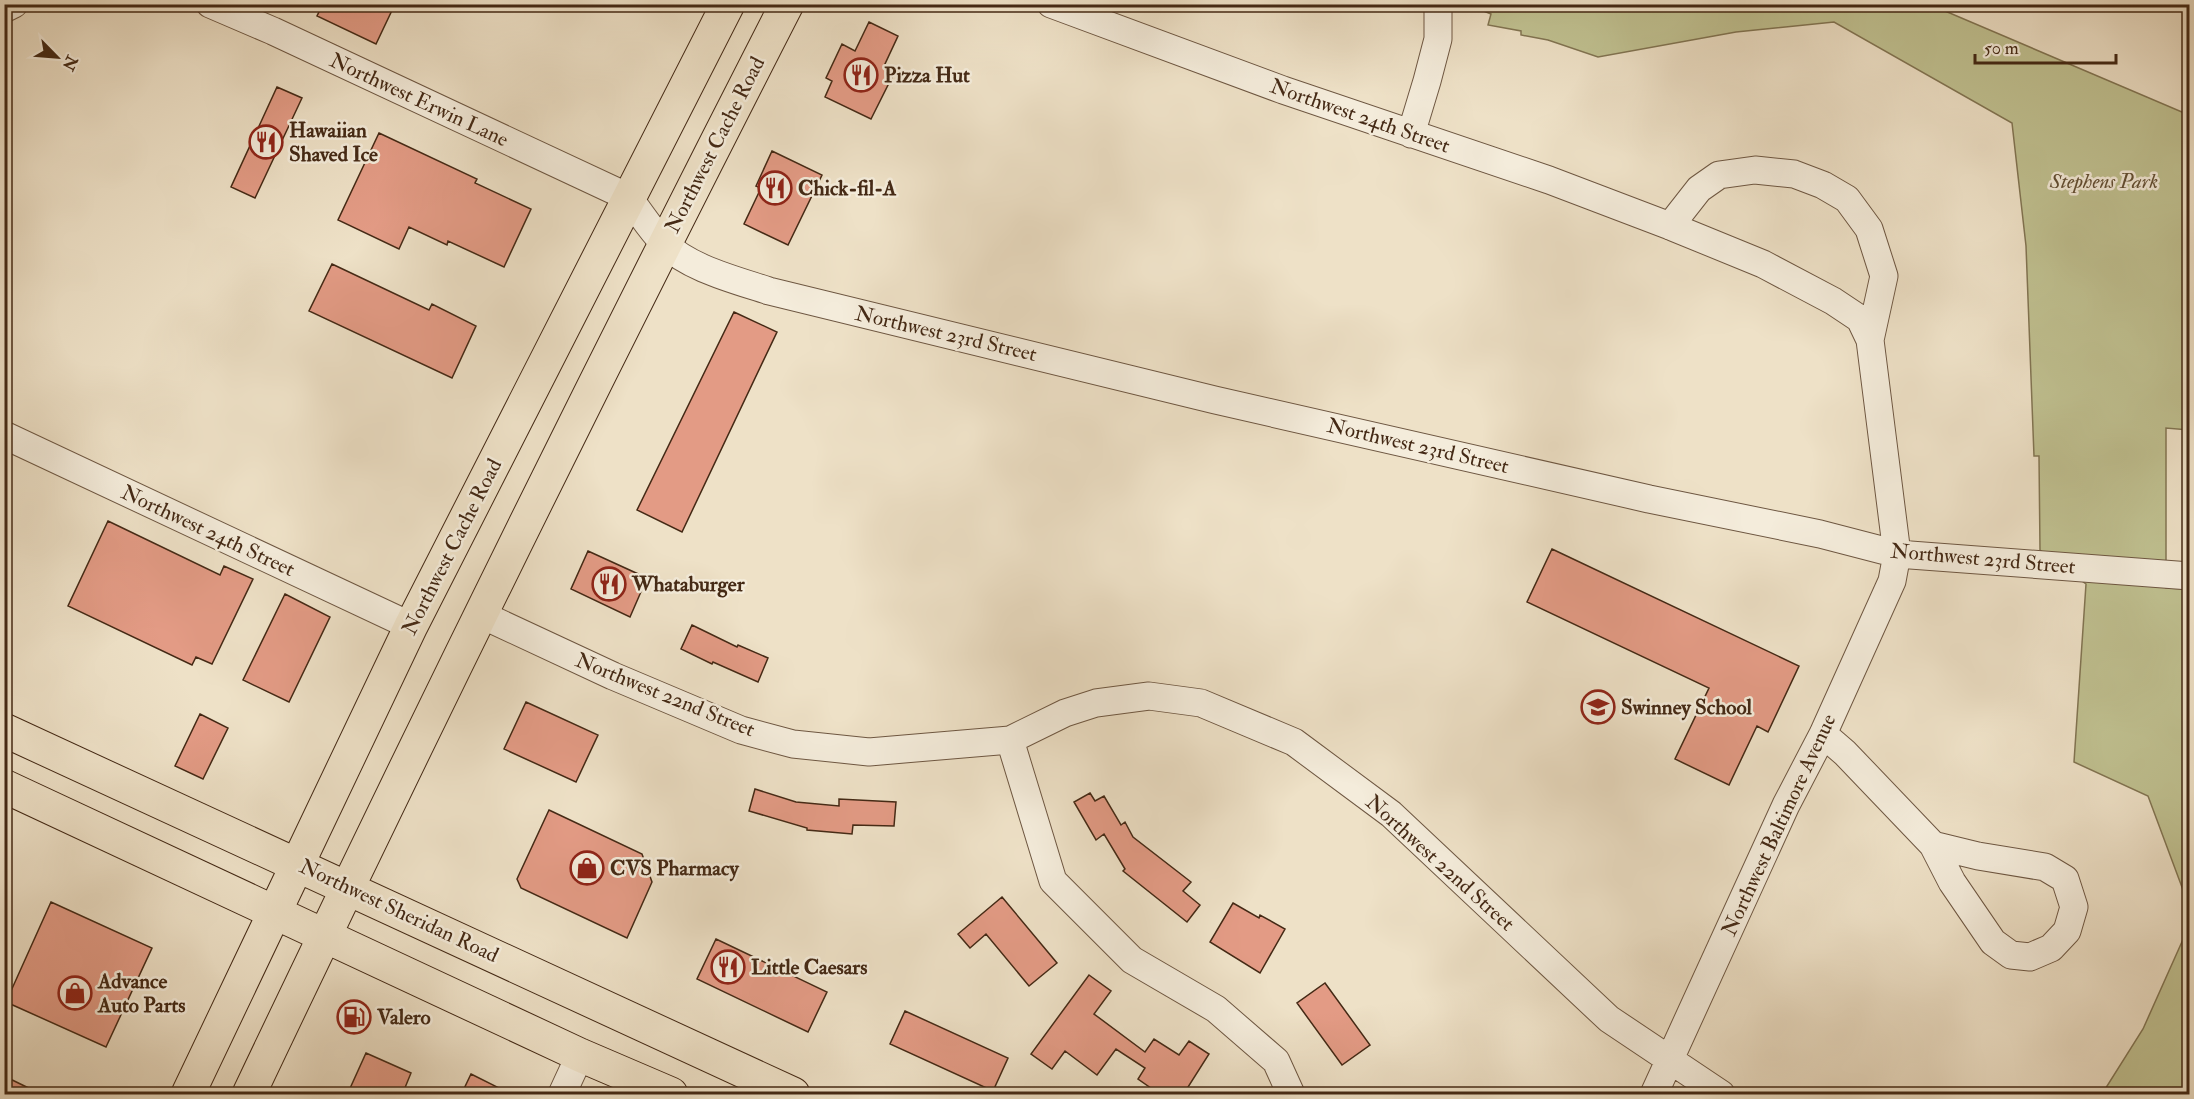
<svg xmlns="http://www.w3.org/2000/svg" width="2194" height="1099" viewBox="0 0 2194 1099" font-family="'IM FELL Double Pica',serif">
<rect width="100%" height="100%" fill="#eee1c7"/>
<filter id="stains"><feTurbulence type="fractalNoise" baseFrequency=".00333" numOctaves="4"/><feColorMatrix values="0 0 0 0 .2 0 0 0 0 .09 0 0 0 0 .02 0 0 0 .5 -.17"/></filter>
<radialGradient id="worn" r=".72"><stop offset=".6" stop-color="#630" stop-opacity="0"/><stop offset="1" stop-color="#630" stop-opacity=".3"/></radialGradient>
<path fill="#c0c191" stroke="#827553" stroke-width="1.5" d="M 1469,5 L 1931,5 L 2189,115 L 2189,430 L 2166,428 L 2166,588 L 2189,589 L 2189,906 L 2148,796 L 2074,762 L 2086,584 L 2040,550 L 2039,456 L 2034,456 L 2026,246 L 2012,123 L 1834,22 L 1736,32 L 1598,57 L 1548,40 L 1521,35 L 1521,31 L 1488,25 L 1491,14 Z
M 2189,926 L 2189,1094 L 2102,1094 L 2143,1029 Z"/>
<path fill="#e39b85" stroke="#442915" stroke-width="1.5" d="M 323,4 L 395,4 L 376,44 L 317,16 Z
M 869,22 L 898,36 L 885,64 L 896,69 L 871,119 L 825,97 L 832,81 L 826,78 L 842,44 L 855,51 Z
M 277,87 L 302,98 L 255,198 L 231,187 Z
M 379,133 L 477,179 L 475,183 L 531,209 L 504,267 L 448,241 L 447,245 L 409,227 L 399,249 L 338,220 Z
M 772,151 L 822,175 L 788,245 L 744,224 L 761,188 L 756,186 Z
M 332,264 L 429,310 L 432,304 L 476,326 L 452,378 L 309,311 Z
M 734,312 L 777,332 L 682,532 L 637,510 Z
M 108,521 L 220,575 L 224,566 L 253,579 L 212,664 L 196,657 L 192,665 L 68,606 Z
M 1552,549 L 1799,666 L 1768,732 L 1757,726 L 1729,785 L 1675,759 L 1709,688 L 1527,602 Z
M 588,551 L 647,578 L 630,617 L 571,589 Z
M 285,594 L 330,617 L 289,702 L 243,680 Z
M 692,625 L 737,647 L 738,645 L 768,658 L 758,682 L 713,662 L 712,664 L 681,649 Z
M 526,702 L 598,735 L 576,782 L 504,749 Z
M 200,714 L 228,728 L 203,779 L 175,766 Z
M 755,789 L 796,802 L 839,806 L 839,799 L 896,802 L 894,826 L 853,825 L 852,834 L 807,830 L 807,828 L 749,811 Z
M 1090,793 L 1095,801 L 1104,796 L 1121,825 L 1125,822 L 1133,837 L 1191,882 L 1183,891 L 1200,905 L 1187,922 L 1123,871 L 1125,869 L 1104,834 L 1096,840 L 1074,802 Z
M 549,810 L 642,854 L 652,882 L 627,938 L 521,888 L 517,879 Z
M 1002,897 L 1057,963 L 1029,986 L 986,934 L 970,948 L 958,934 Z
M 51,902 L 152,948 L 106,1047 L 6,1002 Z
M 1233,903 L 1259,918 L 1260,915 L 1285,929 L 1260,973 L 1210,942 Z
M 716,939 L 827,992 L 808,1032 L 697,979 Z
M 1089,975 L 1111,991 L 1094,1014 L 1145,1052 L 1154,1039 L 1179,1055 L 1189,1041 L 1209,1054 L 1183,1095 L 1161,1095 L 1138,1079 L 1145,1068 L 1116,1049 L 1097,1075 L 1065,1051 L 1052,1069 L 1031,1054 Z
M 1325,983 L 1370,1045 L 1342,1065 L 1297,1003 Z
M 905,1011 L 1008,1058 L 993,1091 L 890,1044 Z
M 366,1053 L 411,1073 L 402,1095 L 347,1095 Z
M 471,1074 L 513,1095 L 461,1095 Z
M 4,1076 L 43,1095 L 4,1095 Z"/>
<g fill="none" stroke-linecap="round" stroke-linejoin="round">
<g stroke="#6e5742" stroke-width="29">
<path id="minor" d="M 210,4 L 273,31 L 628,197 C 640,212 650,229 663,242 C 687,268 736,280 769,291 L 1215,400 L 1649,499 L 1820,534 L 1897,554 L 2190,576
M 1051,4 L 1283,90 L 1549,180 L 1670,226 L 1763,264 L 1833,301 L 1860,319 L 1870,340
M 4,9 L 14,4
M 1411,134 L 1427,81 L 1438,39 L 1438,4
M 4,435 L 411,626
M 480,614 L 613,676 L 741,730 L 793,744 L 869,752 L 1010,740 L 1065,713 L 1096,703 L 1149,696 L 1201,703 L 1294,742 L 1391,814 L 1609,1019 L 1721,1094
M 1823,734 L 1845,753 L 1933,845
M 1010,740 L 1053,881 L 1132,960 L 1216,1009 L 1276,1061 L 1291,1094
M 1933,845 L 1978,856 L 2045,867 L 2065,879 L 2074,907 L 2067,931 L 2051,948 L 2030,957 L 2011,955 L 1993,942 L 1952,882 Z
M 562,1094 L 580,1055
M 1654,1094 L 1786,805 L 1823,734 L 1892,581 L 1897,554 L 1870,340 L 1884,276 L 1869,229 L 1847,199 L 1823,185 L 1794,174 L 1755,170 L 1719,175 L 1699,189 L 1670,226"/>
</g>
<g stroke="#442915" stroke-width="35">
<path id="major" d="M 4,730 L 793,1094
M 4,786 L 580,1055 L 671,1094
M 188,1094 L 411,626 L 728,4
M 249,1094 C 423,728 602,365 787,4"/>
</g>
<use href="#minor" stroke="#f4ecdb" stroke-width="27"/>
<use href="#major" stroke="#eee1c7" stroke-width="33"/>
</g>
<defs>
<g id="restaurant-ring" transform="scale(1.725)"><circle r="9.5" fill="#f4ecdb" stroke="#8f2418" stroke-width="1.5"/><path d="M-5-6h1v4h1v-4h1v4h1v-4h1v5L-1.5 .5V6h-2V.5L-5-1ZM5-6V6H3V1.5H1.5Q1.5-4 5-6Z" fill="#8f2418"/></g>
<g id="school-ring" transform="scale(1.725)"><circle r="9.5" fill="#f4ecdb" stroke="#8f2418" stroke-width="1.5"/><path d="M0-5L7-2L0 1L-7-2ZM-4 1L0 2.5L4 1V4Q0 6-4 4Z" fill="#8f2418"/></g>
<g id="shop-ring" transform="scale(1.725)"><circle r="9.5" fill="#f4ecdb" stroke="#8f2418" stroke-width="1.5"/><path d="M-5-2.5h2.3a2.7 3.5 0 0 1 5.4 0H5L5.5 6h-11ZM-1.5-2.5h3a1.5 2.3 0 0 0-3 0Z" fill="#8f2418"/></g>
<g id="fuel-ring" transform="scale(1.725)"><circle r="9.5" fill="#f4ecdb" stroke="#8f2418" stroke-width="1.5"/><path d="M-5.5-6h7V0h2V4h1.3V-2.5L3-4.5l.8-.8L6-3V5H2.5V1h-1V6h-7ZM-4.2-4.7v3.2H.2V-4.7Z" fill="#8f2418"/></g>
</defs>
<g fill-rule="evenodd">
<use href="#restaurant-ring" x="861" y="75"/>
<use href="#restaurant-ring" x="266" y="142"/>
<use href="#restaurant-ring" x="775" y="188"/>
<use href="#restaurant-ring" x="609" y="584"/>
<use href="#school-ring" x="1598" y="707"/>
<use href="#shop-ring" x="587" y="868"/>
<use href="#restaurant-ring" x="728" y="967"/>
<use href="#shop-ring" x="75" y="993"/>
<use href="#fuel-ring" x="354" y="1017"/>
</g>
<g text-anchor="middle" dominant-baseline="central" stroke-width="5" stroke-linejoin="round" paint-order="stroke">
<g font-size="21" font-weight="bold" fill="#442915" stroke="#f4ecdb" text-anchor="start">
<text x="884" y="75">Pizza Hut</text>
<text x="289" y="130">Hawaiian<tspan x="289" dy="24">Shaved Ice</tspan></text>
<text x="798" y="188">Chick-fil-A</text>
<text x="632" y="584">Whataburger</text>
<text x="1621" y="707">Swinney School</text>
<text x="610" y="868">CVS Pharmacy</text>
<text x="751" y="967">Little Caesars</text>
<text x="98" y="981">Advance<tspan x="98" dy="24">Auto Parts</tspan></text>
<text x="377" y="1017">Valero</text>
</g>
<g font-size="21" fill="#442915" stroke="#f4ecdb">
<text transform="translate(419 100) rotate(25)">Northwest Erwin Lane</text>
<text transform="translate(1360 116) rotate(19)">Northwest 24th Street</text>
<text transform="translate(715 145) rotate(-63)">Northwest Cache Road</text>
<text transform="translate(946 334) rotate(13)">Northwest 23rd Street</text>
<text transform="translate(1418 446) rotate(13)">Northwest 23rd Street</text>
<text transform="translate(208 531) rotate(25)">Northwest 24th Street</text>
<text transform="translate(452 547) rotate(-63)">Northwest Cache Road</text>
<text transform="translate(1983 559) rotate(5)">Northwest 23rd Street</text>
<text transform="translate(665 695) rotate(22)">Northwest 22nd Street</text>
<text transform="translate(1779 825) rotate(-65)">Northwest Baltimore Avenue</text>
<text transform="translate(1440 863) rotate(42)">Northwest 22nd Street</text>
<text transform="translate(399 911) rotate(25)">Northwest Sheridan Road</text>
</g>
<g font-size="21" font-style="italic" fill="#634f34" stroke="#f4ecdb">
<text x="2104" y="181">Stephens Park</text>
</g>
</g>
<rect width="2194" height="1099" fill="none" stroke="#eee1c7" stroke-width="24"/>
<rect x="6" y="6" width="2182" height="1087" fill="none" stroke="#442915" stroke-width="3"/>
<rect x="12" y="12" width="2170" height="1075" fill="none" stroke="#442915" stroke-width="1.5"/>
<g transform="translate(57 57) rotate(115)" stroke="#f4ecdb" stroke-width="4.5" paint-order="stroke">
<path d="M0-4.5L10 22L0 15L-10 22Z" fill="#442915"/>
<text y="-9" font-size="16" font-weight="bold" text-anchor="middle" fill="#442915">N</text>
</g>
<path d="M1975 54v9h141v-9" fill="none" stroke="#442915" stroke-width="3"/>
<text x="1984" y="54" font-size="18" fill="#442915" stroke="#f4ecdb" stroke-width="4.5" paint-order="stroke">50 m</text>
<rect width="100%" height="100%" filter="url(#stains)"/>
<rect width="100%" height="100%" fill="url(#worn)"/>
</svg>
